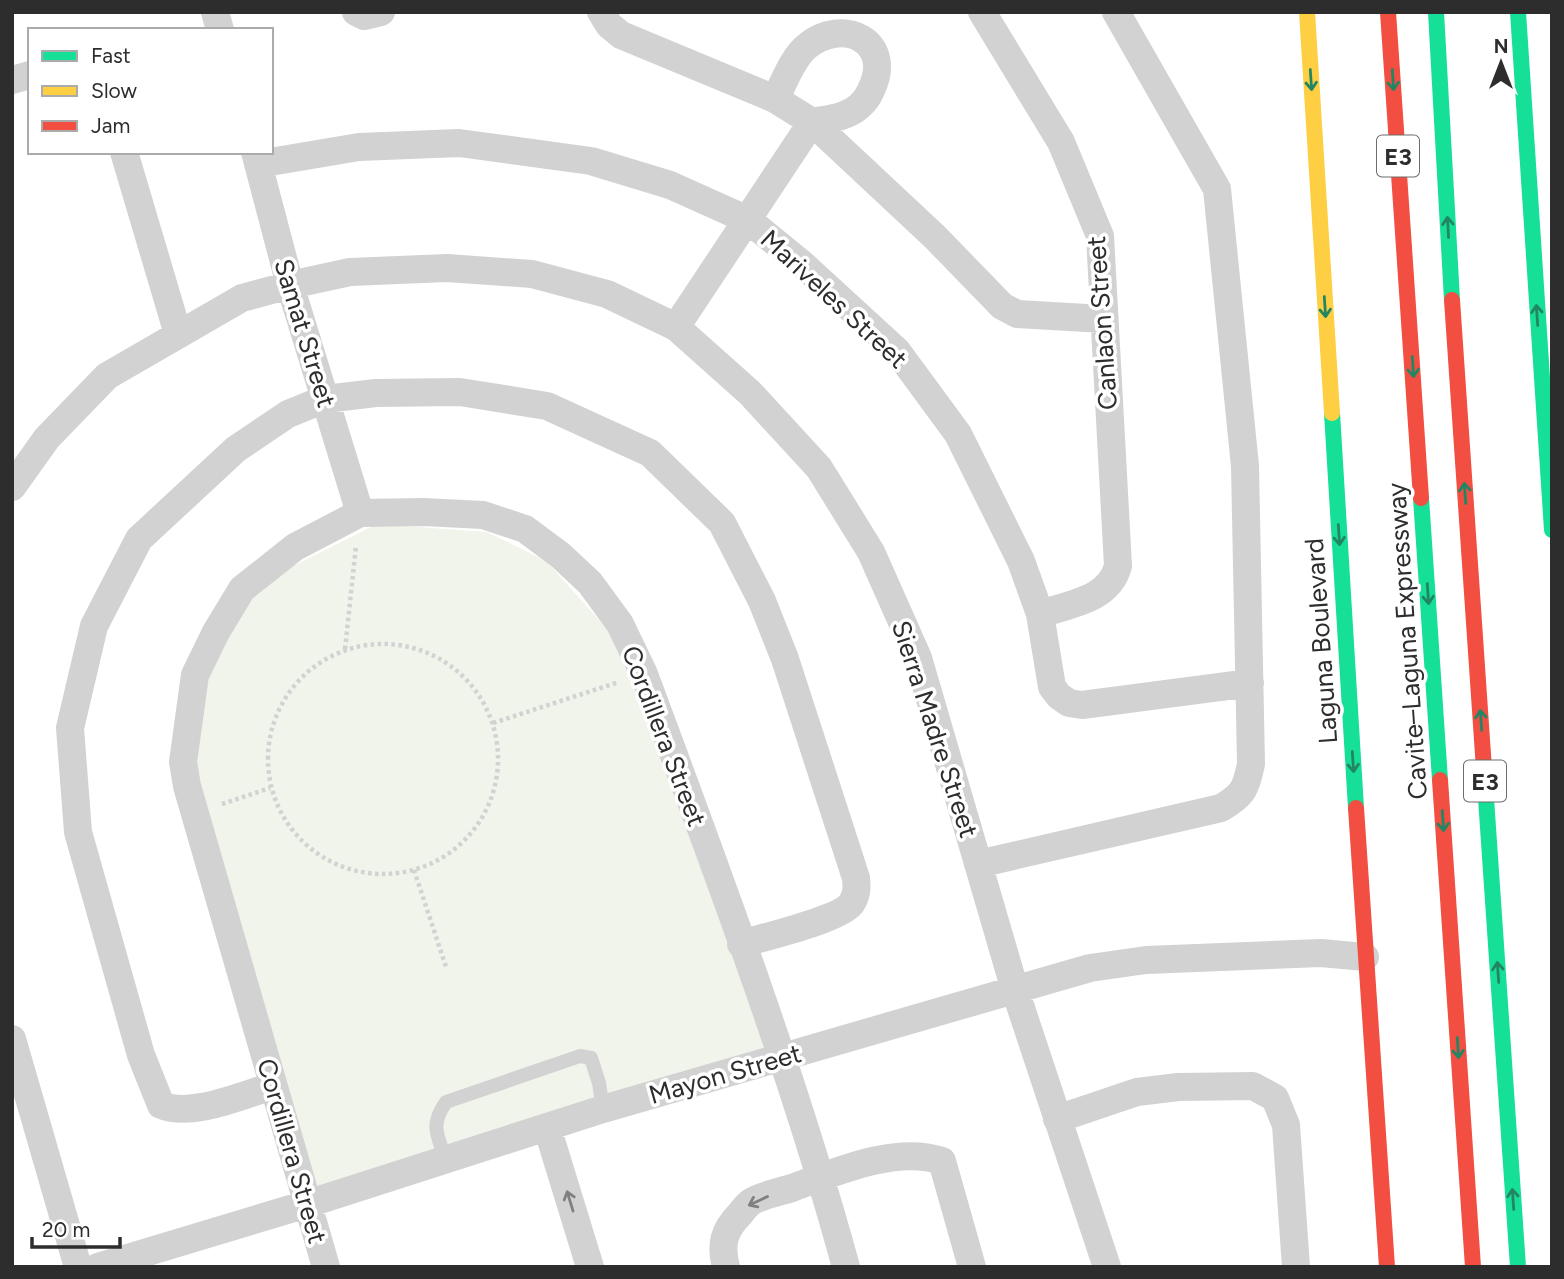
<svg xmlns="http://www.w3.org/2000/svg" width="1564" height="1279" viewBox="0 0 1564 1279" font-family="Figtree,sans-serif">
<rect width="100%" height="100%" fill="#fff"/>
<path fill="#f0f4eb" d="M 377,524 L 487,532 L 546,561 L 610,632 L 645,698 L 767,1050 L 310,1190 L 190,766 L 201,678 L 223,633 L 269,578 Z"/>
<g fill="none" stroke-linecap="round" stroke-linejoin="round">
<path stroke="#d2d2d2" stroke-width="4.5" stroke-dasharray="3.5 3.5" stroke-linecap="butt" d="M268 759a115 115 0 1 1 230 0a115 115 0 1 1-230 0Z
M 345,649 L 356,546
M 493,723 L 619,682
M 222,804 L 270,788
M 414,870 L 446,967"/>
<path stroke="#d2d2d2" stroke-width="14" d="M 445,1158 C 437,1134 430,1125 446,1102 L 580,1056 L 591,1058 L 599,1083 L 603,1109"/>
<path stroke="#d2d2d2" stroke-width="28" d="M 215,12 L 220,30
M 356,12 L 364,16 L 381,12
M 601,12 L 609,25 L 621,35 L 775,99 L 812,122 L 935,237 L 1002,306 L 1017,314 L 1104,319
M 982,12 L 1061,142 L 1100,236 L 1118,566 C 1109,600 1070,604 1040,614
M 12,80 L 30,75
M 124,152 L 178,334
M 255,152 L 290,285 L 360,513
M 258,164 L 359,147 L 459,143 L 591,161 L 670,185 L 748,220 L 801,263 L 897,351 L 958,434 L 1021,561 L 1040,614 L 1052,687 L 1059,696 L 1069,703 L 1082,705 L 1250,683
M 676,327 L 812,122 C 822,120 834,119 844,115 C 856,111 866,102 871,90 C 895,41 842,16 806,47 C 792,59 784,83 775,99
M 12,487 L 47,438 L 107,376 L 242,298 L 290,285 L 350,272 L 447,268 L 532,274 L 607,294 L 676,327 L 750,393 L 819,468 L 871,552 L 918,658 L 1015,990 L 1107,1267
M 978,864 L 1221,808 C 1243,795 1246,789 1251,764 L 1245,466 L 1217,189 L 1116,12
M 12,1039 L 78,1267
M 273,1086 C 242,1095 191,1118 161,1105 L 141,1055 L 78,832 L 70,728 L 94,626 L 139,539 L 236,449 L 288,414 L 325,399 L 376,393 L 460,392 L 547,406 L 650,453 L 722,523 L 762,601 L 785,659 L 856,878 C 857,888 857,895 851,904 C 838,920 764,937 741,944
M 1057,1119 L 1137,1092 L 1178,1087 L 1253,1086 L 1275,1098 L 1286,1125 L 1296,1267
M 547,1127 L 590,1267
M 98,1267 L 307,1204 L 603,1109 L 1090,968 L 1146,960 L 1321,953 L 1365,957
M 326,1267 L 187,786 L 183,762 L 195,675 L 216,632 L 242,589 L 295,547 L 360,513 L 423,512 L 483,515 L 525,529 L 560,555 L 590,583 L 620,624 L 644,674 C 716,869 791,1066 846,1267
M 726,1267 C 720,1244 724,1230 740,1214 C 743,1210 747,1205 751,1202 C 762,1195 779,1192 792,1188 C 835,1172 897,1145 942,1161 L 972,1267"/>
<path stroke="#16e098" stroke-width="16" d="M 1436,12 L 1452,300
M 1518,12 L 1552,530
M 1332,413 L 1356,808
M 1421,498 L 1440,780
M 1484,769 L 1518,1267"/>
<path stroke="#ffcf43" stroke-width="16" d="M 1307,12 L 1332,413"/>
<path stroke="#f24e42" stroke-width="16" d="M 1388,12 L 1421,498
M 1452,300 L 1484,769
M 1440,780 L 1473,1267
M 1356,808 L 1387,1267"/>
</g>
<defs><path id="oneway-shaft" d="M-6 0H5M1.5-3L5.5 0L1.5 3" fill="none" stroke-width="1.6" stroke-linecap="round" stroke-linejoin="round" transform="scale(1.75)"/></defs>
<g stroke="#228662">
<use href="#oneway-shaft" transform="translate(1311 80) rotate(86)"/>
<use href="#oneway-shaft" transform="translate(1393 80) rotate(86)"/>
<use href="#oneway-shaft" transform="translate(1448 227) rotate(-93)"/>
<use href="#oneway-shaft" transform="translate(1325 307) rotate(86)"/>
<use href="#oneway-shaft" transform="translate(1537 315) rotate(-94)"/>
<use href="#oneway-shaft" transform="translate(1413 367) rotate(86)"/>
<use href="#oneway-shaft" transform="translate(1465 493) rotate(-94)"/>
<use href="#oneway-shaft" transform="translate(1339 535) rotate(86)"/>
<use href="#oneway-shaft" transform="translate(1428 594) rotate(86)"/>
<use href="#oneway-shaft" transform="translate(1481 720) rotate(-94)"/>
<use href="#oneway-shaft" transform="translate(1353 762) rotate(86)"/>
<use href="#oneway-shaft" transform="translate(1443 821) rotate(86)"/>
<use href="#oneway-shaft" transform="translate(1498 972) rotate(-94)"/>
<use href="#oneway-shaft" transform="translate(1458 1048) rotate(86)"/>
<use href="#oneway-shaft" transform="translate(1513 1199) rotate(-94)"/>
</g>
<g stroke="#808080">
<use href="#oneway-shaft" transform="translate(570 1201) rotate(-107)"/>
<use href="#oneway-shaft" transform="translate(758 1201) rotate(155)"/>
</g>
<g text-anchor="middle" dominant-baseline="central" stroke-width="7" stroke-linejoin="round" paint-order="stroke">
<g fill="#fff" stroke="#6c6c6c" stroke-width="2">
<rect x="1377" y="135.5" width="42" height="41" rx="5"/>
<rect x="1464" y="760.5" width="42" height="41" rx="5"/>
</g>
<g font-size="24" font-weight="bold" fill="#2d2d2d">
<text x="1398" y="156">E3</text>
<text x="1485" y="781">E3</text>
</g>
<g font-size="26" fill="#2d2d2d" stroke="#fff">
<text transform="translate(834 299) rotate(43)">Mariveles Street</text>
<text transform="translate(1102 323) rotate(-94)">Canlaon Street</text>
<text transform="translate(305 333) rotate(73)">Samat Street</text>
<text transform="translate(1321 641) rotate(-94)">Laguna Boulevard</text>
<text transform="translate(1407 641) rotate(-94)">Cavite–Laguna Expressway</text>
<text transform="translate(935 729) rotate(72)">Sierra Madre Street</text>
<text transform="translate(664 736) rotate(69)">Cordillera Street</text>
<text transform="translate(725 1074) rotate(-16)">Mayon Street</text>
<text transform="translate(292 1151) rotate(74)">Cordillera Street</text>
</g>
</g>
<rect width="1564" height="1279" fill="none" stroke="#2d2d2d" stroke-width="28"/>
<rect x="28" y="28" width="245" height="126" fill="#ffffff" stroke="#ababab" stroke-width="2"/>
<rect x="42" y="51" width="35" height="10" fill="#16e098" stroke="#ababab" stroke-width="2"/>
<text x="91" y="63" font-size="21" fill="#2d2d2d">Fast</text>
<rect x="42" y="86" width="35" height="10" fill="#ffcf43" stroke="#ababab" stroke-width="2"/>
<text x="91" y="98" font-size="21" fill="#2d2d2d">Slow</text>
<rect x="42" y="121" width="35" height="10" fill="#f24e42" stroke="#ababab" stroke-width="2"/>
<text x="91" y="133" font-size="21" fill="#2d2d2d">Jam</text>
<g transform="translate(1501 63)" stroke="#ffffff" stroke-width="5" paint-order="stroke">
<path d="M0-5L12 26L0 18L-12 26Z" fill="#2d2d2d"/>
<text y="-10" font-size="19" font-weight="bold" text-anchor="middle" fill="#2d2d2d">N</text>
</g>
<path d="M32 1237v10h88v-10" fill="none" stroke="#2d2d2d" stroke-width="3.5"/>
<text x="42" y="1237" font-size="21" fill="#2d2d2d" stroke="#ffffff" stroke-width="5" paint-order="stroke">20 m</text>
</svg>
